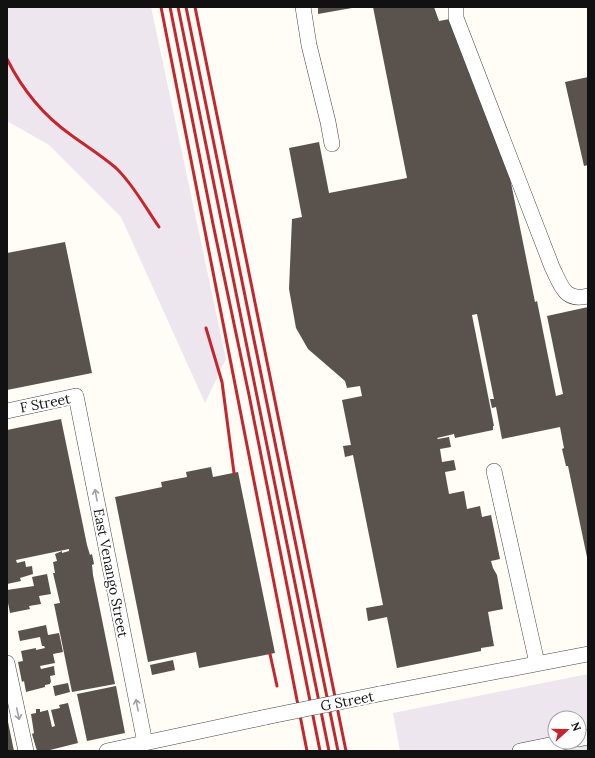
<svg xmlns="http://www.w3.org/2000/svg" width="595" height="758" viewBox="0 0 595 758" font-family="Lora,serif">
<rect width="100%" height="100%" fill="#fffdf5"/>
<path fill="#eee6ef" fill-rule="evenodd" d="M 7,7 L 151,7 L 226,359 L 205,403 L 121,217 L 49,145 L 7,121 Z
M 588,674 L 588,751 L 400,751 L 393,713 ZM 555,718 L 579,718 L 579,742 L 555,742 Z"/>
<path fill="#5a524d" d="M 318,7 L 352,7 L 352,8 L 318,14 Z
M 373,7 L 434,7 L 439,21 L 455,18 L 506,158 L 535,302 L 537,301 L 556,396 L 563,394 L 547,316 L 588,307 L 588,562 L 568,466 L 566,466 L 562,449 L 564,448 L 560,427 L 502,439 L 496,407 L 492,408 L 490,399 L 494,399 L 477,314 L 472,315 L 494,426 L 493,426 L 493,430 L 455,438 L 454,434 L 437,438 L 438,439 L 449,437 L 451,447 L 440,449 L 442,462 L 454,460 L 456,470 L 445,472 L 449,494 L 464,491 L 467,509 L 480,506 L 482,517 L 491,515 L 500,559 L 491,561 L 493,568 L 497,575 L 503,609 L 488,612 L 494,646 L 481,648 L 481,651 L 397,668 L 387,617 L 368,621 L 366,608 L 383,605 L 353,455 L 345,457 L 343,446 L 351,445 L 342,400 L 362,396 L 360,386 L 347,388 L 345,381 L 308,349 L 296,328 L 289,289 L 292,219 L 302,217 L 289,148 L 319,142 L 329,193 L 407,178 Z
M 588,77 L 588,165 L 584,166 L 565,82 Z
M 65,242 L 92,373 L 7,390 L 7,253 Z
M 61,419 L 87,545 L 90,555 L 92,554 L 94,564 L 92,565 L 93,575 L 115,684 L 72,692 L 54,604 L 60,603 L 53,573 L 55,573 L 53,562 L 57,561 L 55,554 L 62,551 L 62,553 L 69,551 L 69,549 L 16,560 L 17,563 L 25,561 L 26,567 L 32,566 L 33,574 L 20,578 L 21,581 L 7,584 L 7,430 Z
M 211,467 L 213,477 L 238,472 L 275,653 L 199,668 L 196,652 L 148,662 L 115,497 L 162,487 L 161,482 L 187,477 L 186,472 Z
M 47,574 L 51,594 L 39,596 L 41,604 L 29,606 L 30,609 L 10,613 L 7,598 L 7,590 L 34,586 L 32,577 Z
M 46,625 L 48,635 L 59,633 L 63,652 L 53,654 L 55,663 L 40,666 L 41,669 L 54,666 L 55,675 L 50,676 L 51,682 L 50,683 L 50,684 L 45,685 L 45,687 L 26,692 L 24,681 L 22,682 L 18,662 L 23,661 L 21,651 L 36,648 L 36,650 L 45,648 L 44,646 L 42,646 L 40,637 L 20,641 L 18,631 Z
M 173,660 L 175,670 L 152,675 L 150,665 Z
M 68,683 L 70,692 L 55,696 L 53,686 Z
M 116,686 L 125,733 L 87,741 L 77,694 Z
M 68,703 L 78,743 L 46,751 L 37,751 L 32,734 L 34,733 L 31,714 L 36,713 L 36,709 L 40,709 L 40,712 L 48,710 L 52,727 L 55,726 L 51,710 L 60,708 L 59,705 Z
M 7,722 L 8,722 L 14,751 L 7,751 Z"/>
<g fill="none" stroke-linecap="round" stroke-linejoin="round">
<g stroke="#444" stroke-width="16">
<path id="minor" d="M 303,7 L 309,45 L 328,122 L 332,144
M 456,7 L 456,18 L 552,267 C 561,285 564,302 588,296
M 7,411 L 76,396 L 145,743
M 494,471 L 537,663
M 7,663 L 26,751
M 379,694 L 588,654
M 579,739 L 588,737
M 107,751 L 266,717
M 520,751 L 564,742"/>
</g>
<use href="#minor" stroke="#fff" stroke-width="15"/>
<path stroke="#c4262e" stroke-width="3" d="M 161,7 L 307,751
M 170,7 L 213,224 L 249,395 L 320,751
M 178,7 L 329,751
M 186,7 L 338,751
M 195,7 L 346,751
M 7,59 C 22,89 44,116 71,135 C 86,146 102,156 116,168 C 133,184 145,207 159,227
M 206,328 L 222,382 L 234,473
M 270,654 L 277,686"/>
<g stroke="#444" stroke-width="16" stroke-linecap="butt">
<path id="minor-bridge" d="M 266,717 L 379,694"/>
</g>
<use href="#minor-bridge" stroke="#fff" stroke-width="15"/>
</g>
<defs><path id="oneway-shaft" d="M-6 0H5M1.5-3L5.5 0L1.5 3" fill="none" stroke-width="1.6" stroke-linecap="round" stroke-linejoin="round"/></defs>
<g stroke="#a0a0a0">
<use href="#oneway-shaft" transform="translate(96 495) rotate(-101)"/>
<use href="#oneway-shaft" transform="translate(137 705) rotate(-101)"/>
<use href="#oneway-shaft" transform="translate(18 714) rotate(78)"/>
</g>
<g text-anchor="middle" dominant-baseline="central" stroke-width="4" stroke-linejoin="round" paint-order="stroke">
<g font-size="14" fill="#111" stroke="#fff">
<text transform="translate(45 403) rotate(-11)">F Street</text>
<text transform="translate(111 573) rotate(79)">East Venango Street</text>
<text transform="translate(347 701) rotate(-11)">G Street</text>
</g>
</g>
<rect width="595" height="758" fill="none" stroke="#111111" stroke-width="16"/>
<g transform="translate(567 730) rotate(69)"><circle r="19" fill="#ffffff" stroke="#a0a0a0"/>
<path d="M0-3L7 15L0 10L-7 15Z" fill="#c4262e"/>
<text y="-6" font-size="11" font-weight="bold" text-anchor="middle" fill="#111111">N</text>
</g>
</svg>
